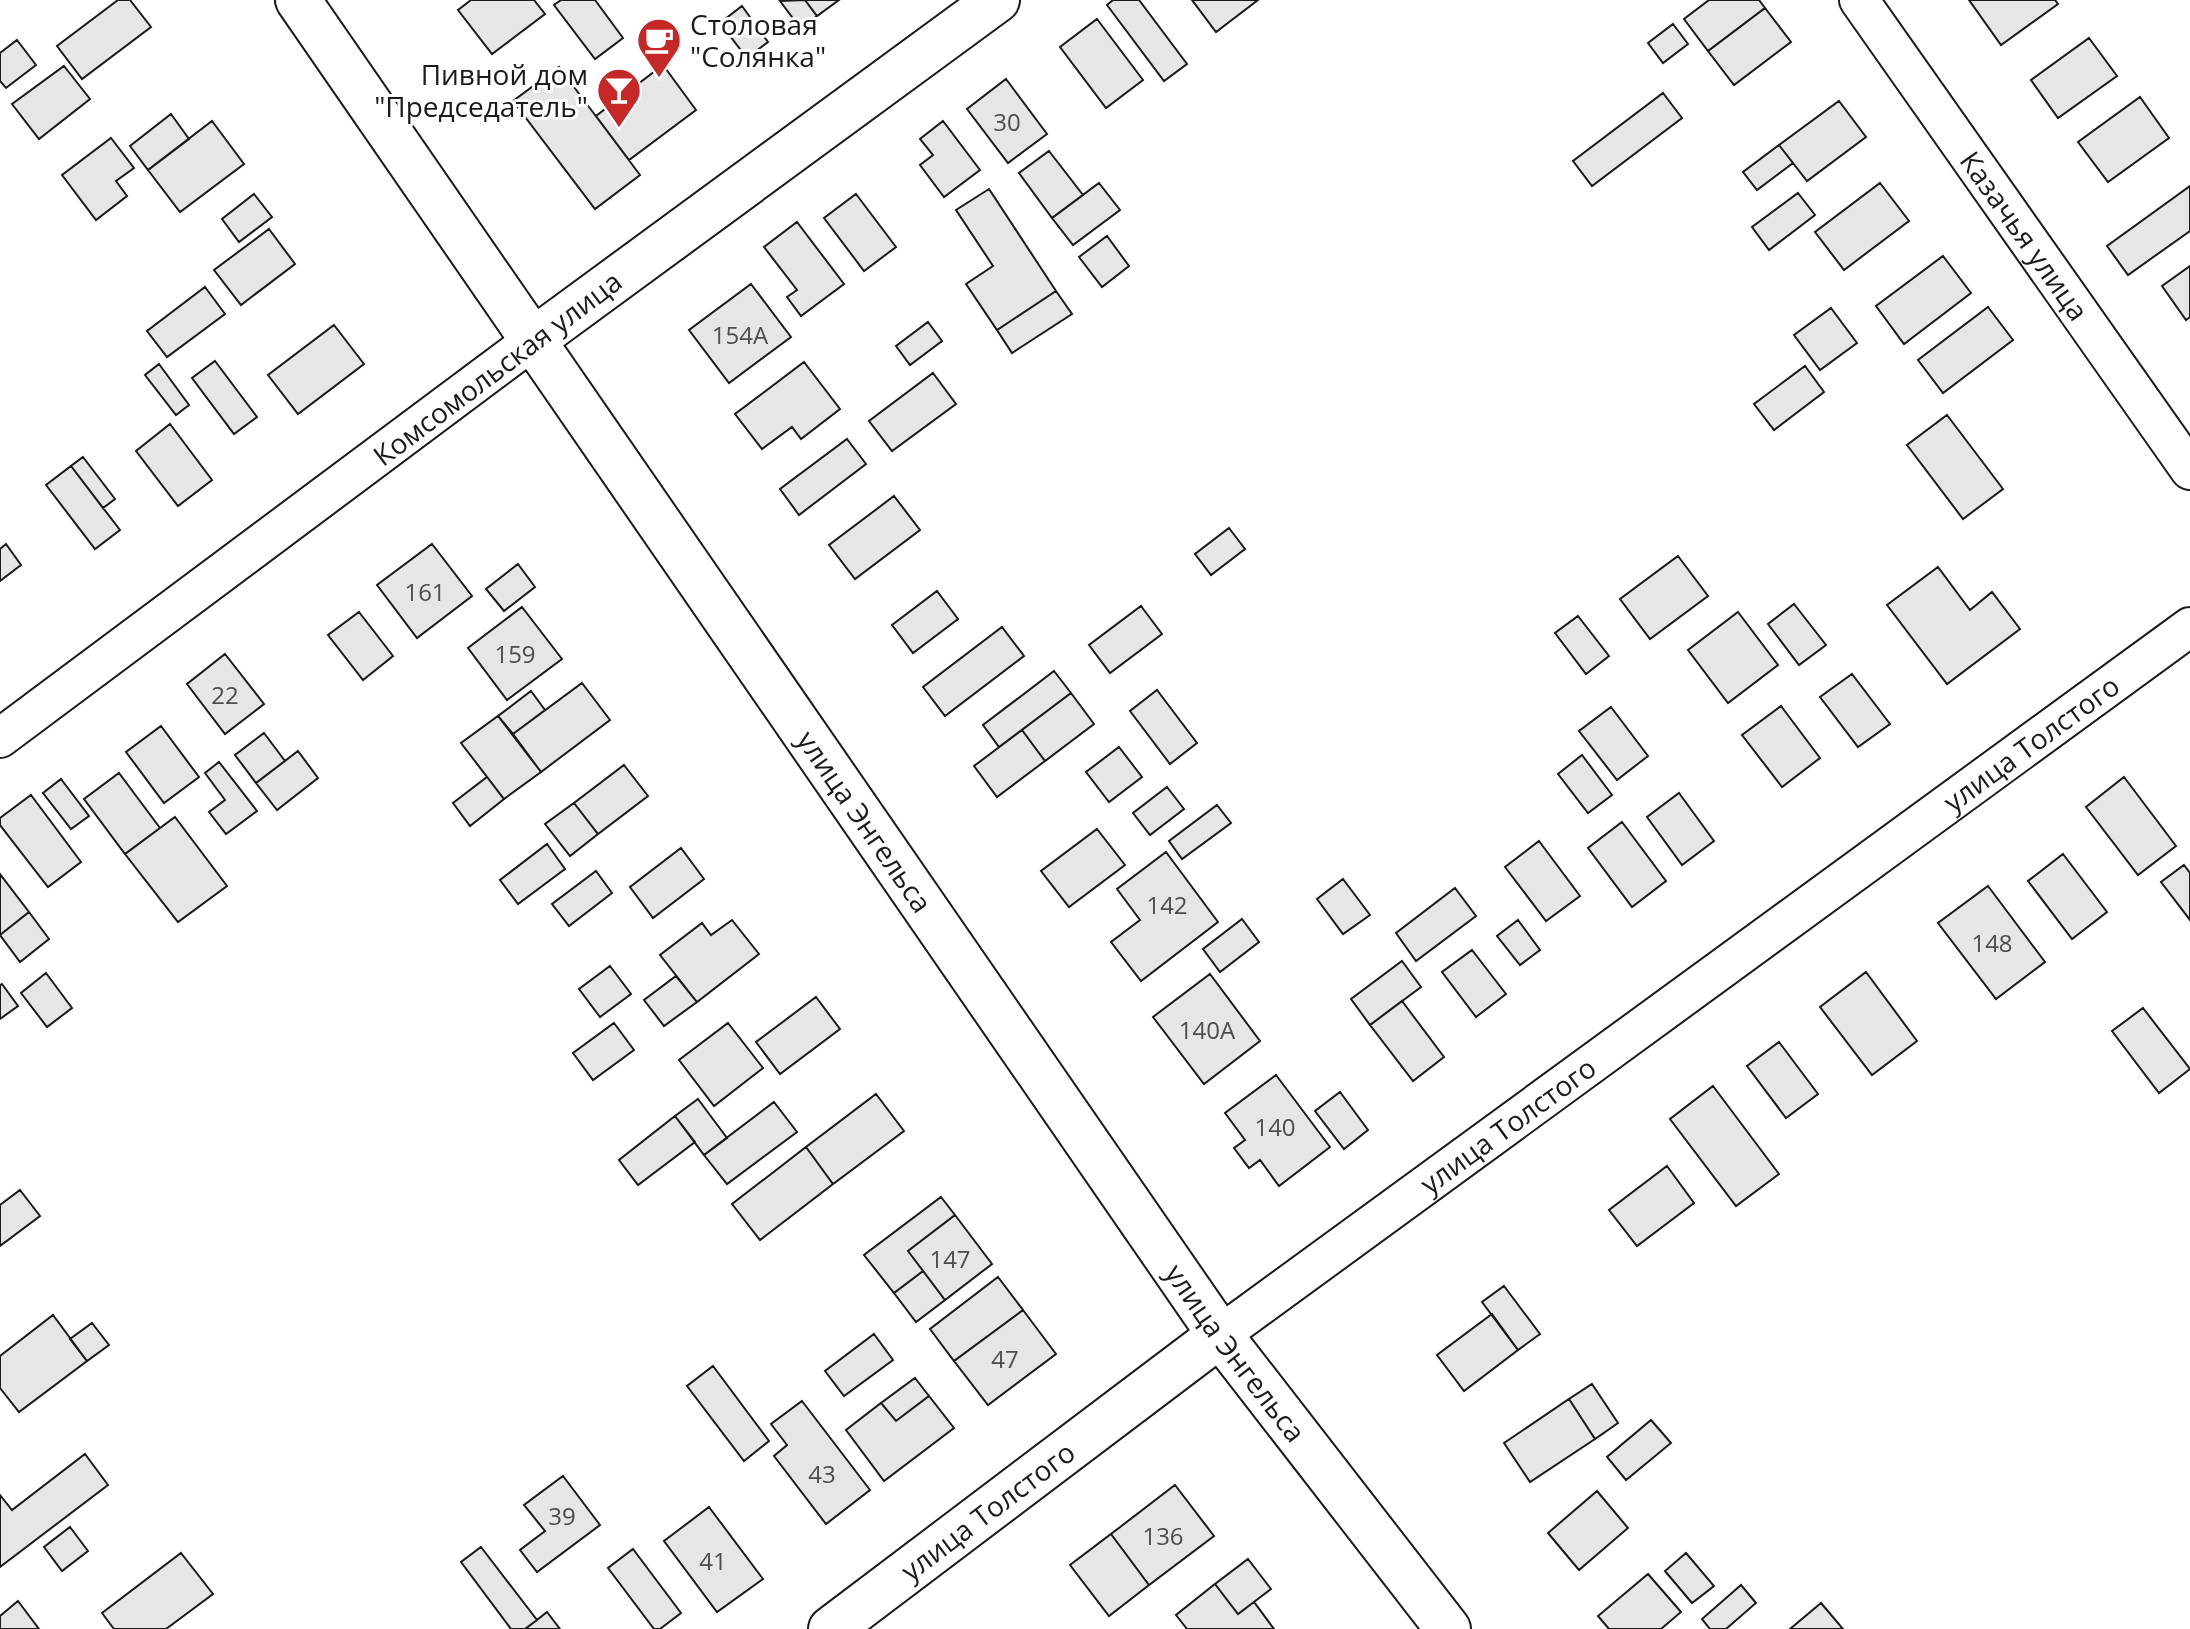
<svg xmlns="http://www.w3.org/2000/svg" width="2190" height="1629" viewBox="0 0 2190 1629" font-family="'Open Sans',sans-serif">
<rect width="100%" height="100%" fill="#fff"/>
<path fill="#e6e6e6" stroke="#1a1a1a" stroke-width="2" d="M 118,0 L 130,0 L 151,27 L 82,79 L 57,46 Z
M 471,0 L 534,0 L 545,14 L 492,54 L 458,10 Z
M 561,0 L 595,0 L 623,38 L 595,59 L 554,5 Z
M 805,0 L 839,0 L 817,16 Z
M 805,0 L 817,16 L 801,29 L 780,1 Z
M 1113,0 L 1139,0 L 1187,64 L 1164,81 L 1107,5 Z
M 1192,0 L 1258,0 L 1216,32 Z
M 1709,0 L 1759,0 L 1765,8 L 1708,51 L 1684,19 Z
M 1969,0 L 2055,0 L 2058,4 L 2001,45 Z
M 742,6 L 768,42 L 747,58 L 720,23 Z
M 1765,8 L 1791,42 L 1734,85 L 1708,51 Z
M 1097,19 L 1143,80 L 1106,108 L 1060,47 Z
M 1673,24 L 1688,44 L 1663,63 L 1648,43 Z
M 2089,38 L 2117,76 L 2058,118 L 2031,80 Z
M 17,40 L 36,65 L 6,88 L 0,81 L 0,53 Z
M 663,65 L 696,110 L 629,160 L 596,116 Z
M 64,66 L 90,99 L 39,139 L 12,104 Z
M 559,67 L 640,175 L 595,209 L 513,101 Z
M 1006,79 L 1047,134 L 1008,163 L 967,109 Z
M 1663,93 L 1682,118 L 1592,186 L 1573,161 Z
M 2140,97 L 2169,138 L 2108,182 L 2078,142 Z
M 1839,101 L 1866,137 L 1807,181 L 1779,145 Z
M 171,114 L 189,139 L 148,170 L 130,146 Z
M 212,121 L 244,164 L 180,212 L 148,170 Z
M 943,121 L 980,170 L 944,197 L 920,165 L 933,155 L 920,139 Z
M 111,138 L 134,168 L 116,181 L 127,196 L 96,220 L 62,175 Z
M 1779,145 L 1793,163 L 1757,190 L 1743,172 Z
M 1049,151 L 1083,195 L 1052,218 L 1019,173 Z
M 1099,183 L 1120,210 L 1073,245 L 1052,218 Z
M 1880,183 L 1909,221 L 1844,270 L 1815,232 Z
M 2190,186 L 2190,231 L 2128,275 L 2107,246 Z
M 989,189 L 1056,291 L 997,330 L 966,284 L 993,266 L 956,210 Z
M 1798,193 L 1815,215 L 1769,250 L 1752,227 Z
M 254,194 L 272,217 L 239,242 L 222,219 Z
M 856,194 L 896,247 L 864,271 L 824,218 Z
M 797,222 L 844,284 L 801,316 L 787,297 L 797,290 L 764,247 Z
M 269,229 L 295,264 L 241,305 L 214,270 Z
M 1107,236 L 1129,266 L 1102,287 L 1079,257 Z
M 1943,256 L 1971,293 L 1904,344 L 1876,306 Z
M 2190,266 L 2190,317 L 2186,320 L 2162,286 Z
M 751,284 L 791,337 L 729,383 L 689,330 Z
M 205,287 L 225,314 L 167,357 L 147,331 Z
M 1056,291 L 1072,314 L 1012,353 L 997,330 Z
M 1988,307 L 2013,340 L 1943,393 L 1918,360 Z
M 1831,308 L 1857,343 L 1820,370 L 1794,335 Z
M 928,322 L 942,341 L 910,365 L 896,346 Z
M 334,325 L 364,364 L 298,414 L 268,375 Z
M 215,361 L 257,417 L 234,434 L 192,378 Z
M 804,362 L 840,409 L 801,439 L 792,427 L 762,449 L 735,414 Z
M 159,364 L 189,405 L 176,415 L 145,375 Z
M 1805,366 L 1824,392 L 1774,430 L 1754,404 Z
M 933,373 L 956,404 L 892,451 L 869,421 Z
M 1947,415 L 2003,489 L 1963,519 L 1907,445 Z
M 170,424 L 212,480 L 178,506 L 136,451 Z
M 847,439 L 866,464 L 799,515 L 780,489 Z
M 83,457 L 115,499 L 103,508 L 71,466 Z
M 71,466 L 120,530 L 95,549 L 46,485 Z
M 894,496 L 920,530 L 855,579 L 829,545 Z
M 1229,528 L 1245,549 L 1211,575 L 1195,554 Z
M 6,544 L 21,565 L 0,581 L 0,549 Z
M 432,544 L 472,596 L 417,638 L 377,585 Z
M 1678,556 L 1708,596 L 1650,639 L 1620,599 Z
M 518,564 L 535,587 L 504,611 L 486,589 Z
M 1938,567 L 1970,610 L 1992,592 L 2020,629 L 1947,684 L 1887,605 Z
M 937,591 L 958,619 L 913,653 L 892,625 Z
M 1794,604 L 1826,645 L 1799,665 L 1768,624 Z
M 1141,606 L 1162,634 L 1110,673 L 1089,645 Z
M 522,607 L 562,659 L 507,700 L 468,648 Z
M 359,612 L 393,656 L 363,680 L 328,635 Z
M 1738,612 L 1778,665 L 1728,703 L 1688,650 Z
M 1578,616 L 1609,656 L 1586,674 L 1555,633 Z
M 1002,627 L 1024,656 L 945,716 L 923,687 Z
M 225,654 L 264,704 L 225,734 L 187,684 Z
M 1054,671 L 1071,693 L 999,747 L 983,725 Z
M 1852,674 L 1890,724 L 1858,747 L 1820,697 Z
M 582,683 L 610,720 L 541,772 L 513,734 Z
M 1157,690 L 1197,743 L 1170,764 L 1130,711 Z
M 531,691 L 545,710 L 513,734 L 498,716 Z
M 1071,693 L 1094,724 L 1045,761 L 1022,730 Z
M 1781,706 L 1820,758 L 1782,787 L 1742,735 Z
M 1611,707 L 1648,756 L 1617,780 L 1579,731 Z
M 498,716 L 541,772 L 504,799 L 461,743 Z
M 161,726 L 199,777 L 164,803 L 126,752 Z
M 1022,730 L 1045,761 L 997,797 L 974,766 Z
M 264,733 L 285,761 L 256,783 L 235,755 Z
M 1119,747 L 1142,777 L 1109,802 L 1086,772 Z
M 298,751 L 318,778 L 277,810 L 256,783 Z
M 1582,755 L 1612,795 L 1588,813 L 1558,774 Z
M 219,762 L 257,811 L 226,834 L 209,812 L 225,800 L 205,773 Z
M 624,765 L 648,796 L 598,834 L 574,803 Z
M 119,773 L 160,828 L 125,854 L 84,799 Z
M 487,777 L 504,799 L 470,826 L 453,803 Z
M 2124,777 L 2176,846 L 2138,875 L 2086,807 Z
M 61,779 L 89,816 L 71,829 L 43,793 Z
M 1167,787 L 1184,809 L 1150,835 L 1133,813 Z
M 1679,793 L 1714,841 L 1682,865 L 1647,817 Z
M 31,795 L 81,862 L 48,887 L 0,825 L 0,818 Z
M 574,803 L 598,834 L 570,856 L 545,824 Z
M 1217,805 L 1231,823 L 1182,859 L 1169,841 Z
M 175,817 L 227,886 L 178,922 L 125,854 Z
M 1622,822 L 1666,881 L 1632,907 L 1588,848 Z
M 1097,829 L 1125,865 L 1069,907 L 1041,871 Z
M 1539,841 L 1580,896 L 1546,921 L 1505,867 Z
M 547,844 L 565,869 L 518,904 L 500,880 Z
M 681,848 L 704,879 L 653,918 L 630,887 Z
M 1166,852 L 1218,922 L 1141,981 L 1111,942 L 1140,920 L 1117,889 Z
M 2063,854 L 2107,912 L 2072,939 L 2028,881 Z
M 2184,865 L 2190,873 L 2190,920 L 2161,882 Z
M 596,871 L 612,893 L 569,926 L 552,904 Z
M 0,874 L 29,912 L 0,935 Z
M 1343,879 L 1370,915 L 1343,934 L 1317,899 Z
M 1988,886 L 2045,962 L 1996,999 L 1938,923 Z
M 1455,888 L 1476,916 L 1416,961 L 1396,933 Z
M 29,912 L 49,939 L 20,962 L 0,935 Z
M 1242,919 L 1259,942 L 1220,972 L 1203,949 Z
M 732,920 L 759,954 L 697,1002 L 660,955 L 702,923 L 711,935 Z
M 1518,920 L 1540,950 L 1520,965 L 1497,936 Z
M 1472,950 L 1506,994 L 1476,1017 L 1442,972 Z
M 1402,961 L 1421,987 L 1370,1025 L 1351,999 Z
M 610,966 L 631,994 L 600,1017 L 579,989 Z
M 1866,972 L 1917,1041 L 1872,1075 L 1820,1007 Z
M 46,973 L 72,1008 L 47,1027 L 21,993 Z
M 1210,974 L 1260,1041 L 1204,1084 L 1153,1017 Z
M 676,976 L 697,1002 L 664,1026 L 644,1000 Z
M 2,984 L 18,1006 L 0,1019 L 0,985 Z
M 816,997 L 840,1029 L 780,1074 L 756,1042 Z
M 1402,1001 L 1444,1057 L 1413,1081 L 1370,1025 Z
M 2143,1008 L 2190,1069 L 2159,1093 L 2112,1031 Z
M 614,1023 L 634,1050 L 593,1080 L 573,1053 Z
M 728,1023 L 763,1068 L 714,1106 L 679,1060 Z
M 1779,1042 L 1818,1094 L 1786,1118 L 1747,1066 Z
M 1276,1075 L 1330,1147 L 1279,1186 L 1260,1160 L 1249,1168 L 1234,1148 L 1245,1140 L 1225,1113 Z
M 1713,1086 L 1779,1174 L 1736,1206 L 1670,1119 Z
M 1340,1092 L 1368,1130 L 1344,1149 L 1315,1111 Z
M 876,1094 L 904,1131 L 833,1184 L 806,1147 Z
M 698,1099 L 727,1138 L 704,1155 L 675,1116 Z
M 774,1102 L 797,1132 L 727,1184 L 704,1155 Z
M 675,1116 L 695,1142 L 638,1185 L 619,1160 Z
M 806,1147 L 833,1184 L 760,1240 L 732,1204 Z
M 1667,1166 L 1694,1203 L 1637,1246 L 1609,1210 Z
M 20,1190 L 40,1216 L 0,1246 L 0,1205 Z
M 941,1197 L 955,1215 L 908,1251 L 923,1271 L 894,1293 L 864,1255 Z
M 955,1215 L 992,1264 L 945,1300 L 908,1251 Z
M 923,1271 L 945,1300 L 916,1322 L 894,1293 Z
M 998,1277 L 1023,1310 L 954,1361 L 930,1329 Z
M 1504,1286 L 1540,1334 L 1518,1350 L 1482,1302 Z
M 1023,1310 L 1056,1354 L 988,1405 L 954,1361 Z
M 1492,1314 L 1518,1350 L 1464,1391 L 1437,1355 Z
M 53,1315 L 87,1361 L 19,1412 L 0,1388 L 0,1356 Z
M 92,1323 L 109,1345 L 87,1361 L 70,1339 Z
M 874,1334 L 893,1360 L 844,1396 L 825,1371 Z
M 713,1366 L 769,1441 L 744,1461 L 687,1386 Z
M 915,1378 L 929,1396 L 896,1421 L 881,1403 Z
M 1592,1384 L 1618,1423 L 1595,1439 L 1569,1399 Z
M 929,1396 L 954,1428 L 884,1481 L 846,1430 L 881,1403 L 896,1421 Z
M 1569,1399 L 1595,1439 L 1530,1482 L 1504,1443 Z
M 802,1401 L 870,1490 L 826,1524 L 774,1456 L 787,1445 L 771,1424 Z
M 1651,1420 L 1671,1443 L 1626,1480 L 1607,1457 Z
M 85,1454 L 108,1485 L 0,1567 L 0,1495 L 12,1510 Z
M 563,1476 L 600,1525 L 537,1572 L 520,1550 L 545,1531 L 524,1505 Z
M 1175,1485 L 1214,1536 L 1149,1585 L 1111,1534 Z
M 1597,1491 L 1628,1528 L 1579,1570 L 1548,1533 Z
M 709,1507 L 763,1579 L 717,1612 L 664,1541 Z
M 70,1527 L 88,1551 L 62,1571 L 44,1547 Z
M 1111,1534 L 1149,1585 L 1109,1616 L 1070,1565 Z
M 481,1547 L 537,1620 L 525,1629 L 511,1629 L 461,1562 Z
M 633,1549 L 681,1613 L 660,1629 L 654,1629 L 608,1568 Z
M 181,1553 L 213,1594 L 166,1629 L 114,1629 L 102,1613 Z
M 1686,1553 L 1714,1586 L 1692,1603 L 1665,1571 Z
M 1248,1559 L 1271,1589 L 1238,1614 L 1215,1584 Z
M 1648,1574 L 1681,1612 L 1661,1629 L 1609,1629 L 1598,1616 Z
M 1215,1584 L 1238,1614 L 1254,1602 L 1274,1629 L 1187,1629 L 1176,1615 Z
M 1741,1585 L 1756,1603 L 1726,1629 L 1710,1629 L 1702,1619 Z
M 18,1601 L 39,1629 L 0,1629 L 0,1616 Z
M 1821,1603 L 1843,1629 L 1790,1629 Z
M 547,1612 L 560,1629 L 525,1629 L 537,1620 Z"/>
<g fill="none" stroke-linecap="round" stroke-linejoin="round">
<g stroke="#1a1a1a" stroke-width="42">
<g id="street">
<path id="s1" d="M 1859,0 L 2190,470"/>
<path d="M 0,738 L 532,341"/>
<path id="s2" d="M 1220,1335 L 2190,627"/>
</g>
</g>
<g stroke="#1a1a1a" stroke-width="48">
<g id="secondary">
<path id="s3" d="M 298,0 L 1220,1335 L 1448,1629"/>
<path d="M 532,341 L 997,0"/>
<path id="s4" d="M 831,1629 L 1220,1335"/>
</g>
</g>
<use href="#street" stroke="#fff" stroke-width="38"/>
<use href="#secondary" stroke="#fff" stroke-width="44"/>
</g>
<defs>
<g id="cafe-pin" transform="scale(2.3)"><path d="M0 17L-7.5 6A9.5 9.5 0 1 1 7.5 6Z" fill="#c62828" stroke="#fff"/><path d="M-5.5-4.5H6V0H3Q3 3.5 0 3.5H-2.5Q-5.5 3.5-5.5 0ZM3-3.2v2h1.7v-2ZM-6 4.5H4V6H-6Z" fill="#fff"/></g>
<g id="bar-pin" transform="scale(2.3)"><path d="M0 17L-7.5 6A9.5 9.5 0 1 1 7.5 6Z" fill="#c62828" stroke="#fff"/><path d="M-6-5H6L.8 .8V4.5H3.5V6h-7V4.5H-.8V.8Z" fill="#fff"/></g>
</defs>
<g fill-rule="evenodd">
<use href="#cafe-pin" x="659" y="40"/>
<use href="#bar-pin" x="619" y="90"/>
</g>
<g text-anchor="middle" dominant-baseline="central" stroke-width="6" stroke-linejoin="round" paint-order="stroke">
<g font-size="24" fill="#4d4d4d">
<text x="1007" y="121">30</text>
<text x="740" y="334">154А</text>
<text x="425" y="591">161</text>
<text x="515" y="653">159</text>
<text x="225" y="694">22</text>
<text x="1167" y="904">142</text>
<text x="1992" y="942">148</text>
<text x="1207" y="1029">140А</text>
<text x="1275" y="1126">140</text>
<text x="950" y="1258">147</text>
<text x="1005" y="1358">47</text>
<text x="822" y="1473">43</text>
<text x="562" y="1515">39</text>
<text x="1163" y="1535">136</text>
<text x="713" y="1560">41</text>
</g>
<g font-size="28" fill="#1a1a1a" stroke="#fff" text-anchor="start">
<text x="690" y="24">Столовая<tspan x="690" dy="32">"Солянка"</tspan></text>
<text x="588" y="74" text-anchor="end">Пивной дом<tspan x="588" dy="32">"Председатель"</tspan></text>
</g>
<g font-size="28" fill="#1a1a1a" stroke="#fff">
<text stroke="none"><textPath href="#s1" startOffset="288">Казачья улица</textPath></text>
<text transform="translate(497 368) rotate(-37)">Комсомольская улица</text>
<text stroke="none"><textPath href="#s2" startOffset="1004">улица Толстого</textPath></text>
<text stroke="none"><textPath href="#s3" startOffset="998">улица Энгельса</textPath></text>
<text stroke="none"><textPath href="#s2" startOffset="356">улица Толстого</textPath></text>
<text stroke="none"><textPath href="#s3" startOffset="1646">улица Энгельса</textPath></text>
<text stroke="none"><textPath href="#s4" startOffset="196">улица Толстого</textPath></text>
</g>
</g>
</svg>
